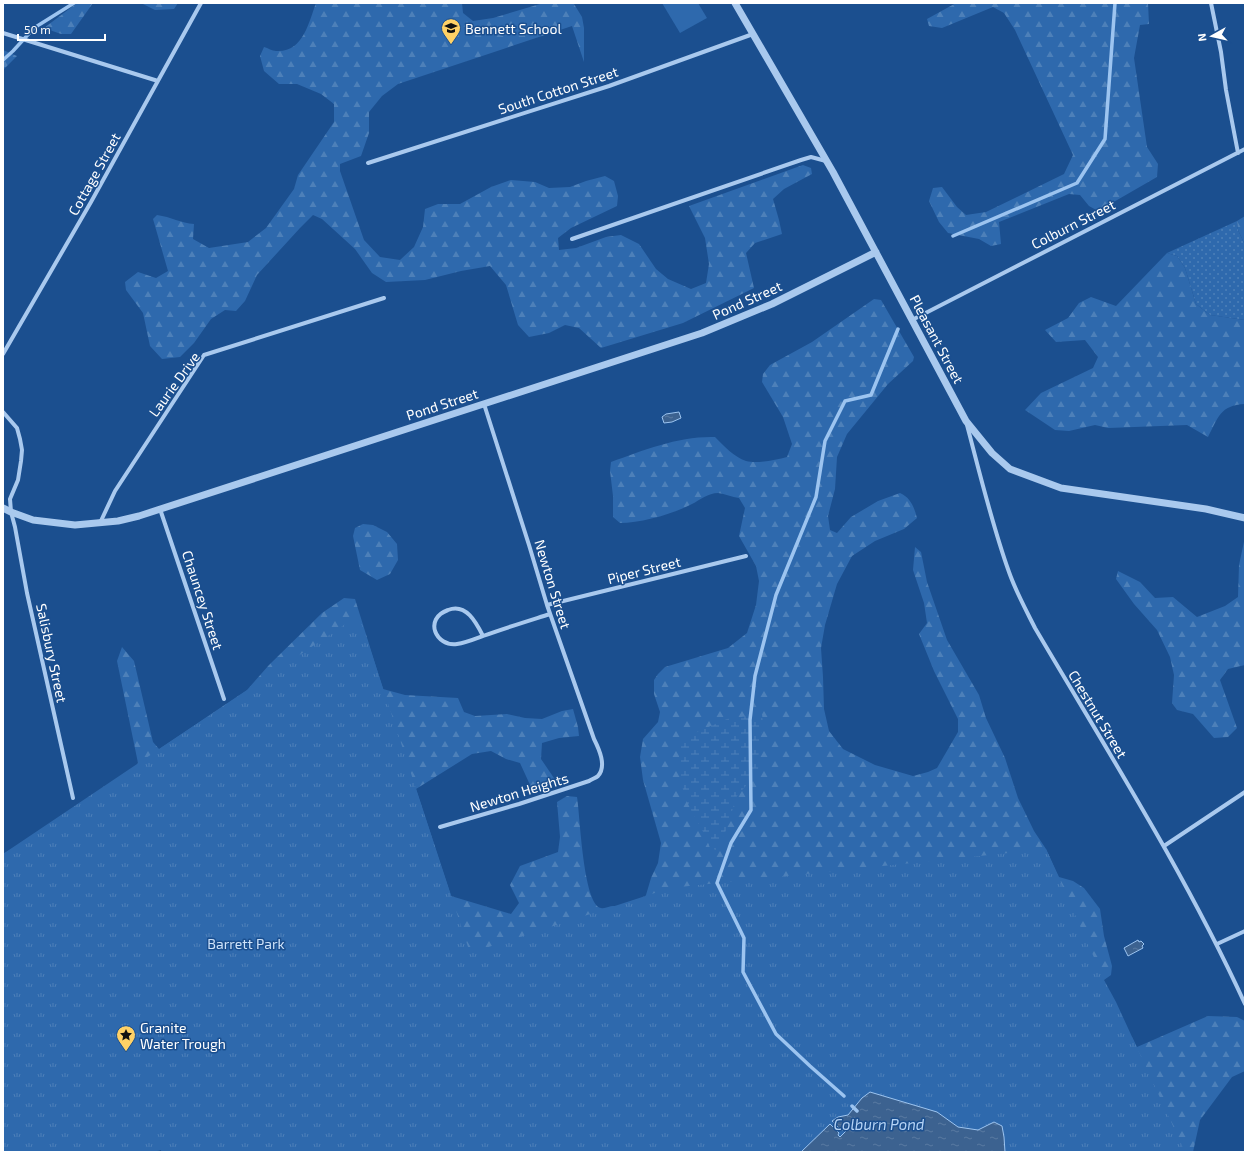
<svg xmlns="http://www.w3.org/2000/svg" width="1248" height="1155" viewBox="0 0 1248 1155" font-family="'Exo 2',sans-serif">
<defs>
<pattern id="grass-dots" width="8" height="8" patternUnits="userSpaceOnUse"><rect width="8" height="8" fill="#2e69ad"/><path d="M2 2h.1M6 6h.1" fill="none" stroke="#4d80b9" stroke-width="1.8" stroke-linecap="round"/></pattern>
<pattern id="forest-firs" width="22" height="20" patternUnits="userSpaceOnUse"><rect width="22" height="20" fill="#2e69ad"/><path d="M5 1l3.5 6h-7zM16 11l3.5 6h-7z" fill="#4d80b9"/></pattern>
<pattern id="wetland-marsh" width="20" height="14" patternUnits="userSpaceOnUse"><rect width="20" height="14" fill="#2e69ad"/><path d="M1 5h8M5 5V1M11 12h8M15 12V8" fill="none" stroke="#4d80b9"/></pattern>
<pattern id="park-tufts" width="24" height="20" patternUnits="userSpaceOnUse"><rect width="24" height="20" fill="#2e69ad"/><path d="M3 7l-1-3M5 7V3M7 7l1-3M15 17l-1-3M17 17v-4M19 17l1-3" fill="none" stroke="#4d80b9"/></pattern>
<pattern id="water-ripples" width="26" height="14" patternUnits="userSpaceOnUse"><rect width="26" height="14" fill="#3c6290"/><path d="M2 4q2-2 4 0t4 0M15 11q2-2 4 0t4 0" fill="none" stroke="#597aa1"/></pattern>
</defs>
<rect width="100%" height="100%" fill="#1b4f8f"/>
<path fill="url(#grass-dots)" d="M 1237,221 L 1238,230 L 1245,245 L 1245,320 L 1210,315 L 1196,304 L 1185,268 L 1177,256 L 1167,253 Z"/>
<path fill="url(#forest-firs)" d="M 77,3 L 93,3 L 71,34 L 61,34 L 44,28 Z
M 141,3 L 178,3 L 174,9 L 155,10 Z
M 316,3 L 462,3 L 463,13 L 473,21 L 493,18 L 540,4 L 572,3 L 574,4 L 582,17 L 584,28 L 584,62 L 572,26 L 398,84 L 382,96 L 369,112 L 369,133 L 361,156 L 340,164 L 340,171 L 364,240 L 380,257 L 400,260 L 414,247 L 423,227 L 425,209 L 438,204 L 460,204 L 491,187 L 511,180 L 535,182 L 549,188 L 570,187 L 586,181 L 605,176 L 614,181 L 618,196 L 617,206 L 571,228 L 558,238 L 559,250 L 576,248 L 606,237 L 621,235 L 639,244 L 656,269 L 668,279 L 691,289 L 706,283 L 709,264 L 705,238 L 689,206 L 803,165 L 811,168 L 812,174 L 784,189 L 773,199 L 779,220 L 782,234 L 755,243 L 746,253 L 754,288 L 683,323 L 601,348 L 579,328 L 565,325 L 549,333 L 529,337 L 518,325 L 506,285 L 490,266 L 461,271 L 425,280 L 386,282 L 372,273 L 355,249 L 322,219 L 313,215 L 300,228 L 257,275 L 245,301 L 236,311 L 225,310 L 211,319 L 194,343 L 180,357 L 162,359 L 150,346 L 143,313 L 126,290 L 125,282 L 138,272 L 156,278 L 168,271 L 153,219 L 157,215 C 171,217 181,223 194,224 L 193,239 L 209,248 L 248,242 L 266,228 L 294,189 L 298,175 L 334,122 L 334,104 L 321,94 L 297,84 L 279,84 L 264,71 L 260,56 L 264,47 C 268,48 272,51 276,51 C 303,53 309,22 316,3 Z
M 956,3 L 1148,3 L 1149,24 L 1140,25 L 1134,58 L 1147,147 L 1158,164 L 1157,177 L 1098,211 L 1089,206 L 1080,195 L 1069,194 L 999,222 L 1001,244 L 991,246 L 979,239 L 948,233 L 939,222 L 929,201 L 933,188 L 942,187 L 957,207 L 966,215 L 986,212 L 1064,174 L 1073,155 L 1015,30 L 1004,13 L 993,7 L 942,28 L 929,26 L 927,19 Z
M 3,50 L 17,56 L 3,70 Z
M 1245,216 L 1245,245 L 1238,230 L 1237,221 Z
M 1167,253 L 1177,256 L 1185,268 L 1196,304 L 1210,315 L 1245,320 L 1245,404 C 1220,405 1218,418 1208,437 L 1187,425 L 1108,428 L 1095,425 L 1069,431 L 1055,430 L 1025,410 L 1041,393 L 1093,368 L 1098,357 L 1085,340 L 1056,342 L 1045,330 L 1068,318 L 1079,303 L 1091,297 L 1116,306 Z
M 874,299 L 881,300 L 914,357 L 913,361 L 888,384 L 847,434 L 837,457 L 835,489 L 828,516 L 830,530 L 837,533 L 851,517 L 878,501 L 900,493 C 911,498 914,507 917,518 L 904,529 L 875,541 L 852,556 L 837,584 L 825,625 L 821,648 L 823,677 L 824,709 L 829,731 L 843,749 L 875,765 L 913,776 L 928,772 L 937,768 L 958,732 L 958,719 L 934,671 L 919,634 L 927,623 L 924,603 L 913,570 L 915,547 L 921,552 L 927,582 L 947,640 L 979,695 L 986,718 L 1005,758 L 1018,798 L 1034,831 L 1046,849 L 1059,877 L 1073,881 L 1084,888 L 1100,909 L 1104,936 L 1112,966 L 1111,975 L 1104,980 L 162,1152 L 161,1150 L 151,1152 L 3,1152 L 3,854 L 131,777 L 138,763 L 117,661 L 122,647 L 134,661 L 153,742 L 159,749 L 247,690 L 269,665 L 322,613 L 344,598 L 355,599 L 383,689 L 405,695 L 458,698 L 464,712 L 475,716 L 507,714 L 525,718 L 542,719 L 562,711 L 573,709 L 578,727 L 579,736 L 559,738 L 542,743 L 541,759 L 556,781 L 531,787 L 520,763 L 506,759 L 491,751 L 472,754 L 416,789 L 451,896 L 511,914 L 519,903 L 510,885 L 520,866 L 558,852 L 560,837 L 557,802 L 567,796 L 577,797 C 580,814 583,905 601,908 C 605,909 610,906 613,906 C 621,906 630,907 638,907 L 646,895 L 651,878 L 658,863 L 661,843 L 643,780 L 640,757 L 643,739 L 658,722 L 660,712 L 654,694 L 654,680 L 658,674 L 665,667 L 728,648 L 747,633 L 756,605 L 759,581 L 756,566 L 739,536 L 745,508 L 739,498 C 732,497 725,494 718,493 C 708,493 700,500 692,504 C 673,514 641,523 620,523 L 613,517 L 613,496 L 610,471 L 611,462 C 644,450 679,436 715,437 C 724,446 734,457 746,461 C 757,464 775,460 787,457 L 792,444 L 783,417 L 762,382 L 763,374 L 770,365 L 812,342 Z
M 363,524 L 373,525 L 387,532 L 397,544 L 398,560 L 390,574 L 377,580 L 360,570 L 353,536 L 355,528 Z
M 1245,537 L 1245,665 L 1228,669 L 1220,680 L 1237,728 L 1228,737 L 1214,738 L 1193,714 L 1177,710 L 1172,703 L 1174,675 L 1170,657 L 1157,630 L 1134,604 L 1116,579 L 1118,571 L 1140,582 L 1155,598 L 1173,597 L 1197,617 L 1225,606 L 1238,597 L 1239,565 Z
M 1208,1016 L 1237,1017 L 1245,1021 L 1245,1071 L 1232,1077 L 1200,1120 L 1193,1152 L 1005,1152 L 1132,1037 L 1137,1047 Z"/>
<path fill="url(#wetland-marsh)" d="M 762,714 L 763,723 L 759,745 L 758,772 L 737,796 L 723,839 L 716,850 L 710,848 C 704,828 689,812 684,793 C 679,777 679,760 679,743 L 699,731 L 727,719 Z"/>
<path fill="url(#park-tufts)" d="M 359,615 L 470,953 L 670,888 L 1046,849 L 1104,980 L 1116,1002 L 1185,1152 L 162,1152 L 161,1150 L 151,1152 L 3,1152 L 3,854 Z"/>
<path fill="#2e69ad" d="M 662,3 L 698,3 L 707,18 L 680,33 Z"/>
<path fill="url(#water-ripples)" stroke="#9cc4f0" d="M 679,412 L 681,418 L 672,422 L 664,423 L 662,417 L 666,414 Z
M 1138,940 L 1139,942 L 1141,941 L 1144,944 L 1142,946 L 1143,948 L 1128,956 L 1124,948 Z
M 870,1092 L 937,1112 L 958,1127 L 978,1130 L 994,1122 L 1002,1126 L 1004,1137 L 1005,1152 L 801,1152 L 830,1124 L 839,1133 L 838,1135 L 840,1137 L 846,1131 L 844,1129 L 842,1131 L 832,1121 L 838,1117 L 848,1115 L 862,1098 Z"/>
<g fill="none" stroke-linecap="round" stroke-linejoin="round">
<path stroke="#9cc4f0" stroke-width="3.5" d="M 3,60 L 13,51 L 34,28 L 74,3
M 953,236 L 1077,183 L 1105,139 L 1115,3
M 844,1096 L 810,1066 L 776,1034 L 743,972 L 744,938 L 717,883 L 731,843 L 751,810 L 750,720 L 755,676 L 776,595 L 816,497 L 825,441 L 845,401 L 871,395 L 898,329
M 852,1106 L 857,1111"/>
<path stroke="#a9c9ee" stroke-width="4" d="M 1211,3 L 1221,52 L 1226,90 L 1238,153
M 3,33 L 158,81
M 368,163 L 609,86 L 753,34
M 572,239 L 801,160 L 811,157 L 826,161
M 912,320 L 1245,149
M 3,354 L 91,202 L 201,3
M 3,412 L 17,428 L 20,439 L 22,450 L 21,461 L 18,480 L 10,499 L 11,512 L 15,527 L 27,593 L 73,798
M 967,425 C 980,474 992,525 1009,572 C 1016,592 1026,610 1035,628 C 1108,752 1185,873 1245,1004
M 160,509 L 224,699
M 100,523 L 115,491 L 204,355 L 384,298
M 547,605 L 746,556
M 483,636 C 476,622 466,603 448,610 C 423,619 436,647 457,644 C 465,643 475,639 483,636 C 505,628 528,621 550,614
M 440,827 L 519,804 L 589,781 C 592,779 596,778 598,776 C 607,766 599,749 594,739 L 547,605 L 529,545 L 484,404
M 1164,846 L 1245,792
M 1217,944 L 1245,931"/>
<path stroke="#a9c9ee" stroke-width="7" d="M 735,3 L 833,172 L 966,421 L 992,453 L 1010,469 L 1061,488 L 1206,509 L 1245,518
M 3,508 L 11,512 L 33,520 L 75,525 L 118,521 L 139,516 L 702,333 L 772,304 L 876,252"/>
</g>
<defs>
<g id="school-pin" transform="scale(1)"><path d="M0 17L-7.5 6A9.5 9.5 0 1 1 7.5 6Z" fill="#ffd166" stroke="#1b4f8f"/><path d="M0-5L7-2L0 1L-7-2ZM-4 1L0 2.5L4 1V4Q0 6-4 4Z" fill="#111"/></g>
<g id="sight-pin" transform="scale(1)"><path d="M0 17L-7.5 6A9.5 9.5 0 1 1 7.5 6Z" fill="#ffd166" stroke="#1b4f8f"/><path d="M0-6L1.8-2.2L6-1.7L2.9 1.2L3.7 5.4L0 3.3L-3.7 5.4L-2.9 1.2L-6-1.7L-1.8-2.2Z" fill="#111"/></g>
</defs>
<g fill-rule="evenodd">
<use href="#school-pin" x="451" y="28"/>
<use href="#sight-pin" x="126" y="1035"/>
</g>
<g text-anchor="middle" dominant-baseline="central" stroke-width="3" stroke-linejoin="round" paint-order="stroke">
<g font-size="14" fill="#fff" stroke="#1b4f8f" text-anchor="start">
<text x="465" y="28">Bennett School</text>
<text x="140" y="1027">Granite<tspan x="140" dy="16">Water Trough</tspan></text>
</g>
<g font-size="14" fill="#fff" stroke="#1b4f8f">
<text transform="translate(558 90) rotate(-18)">South Cotton Street</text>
<text transform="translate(94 174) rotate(-61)">Cottage Street</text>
<text transform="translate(1073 224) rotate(-27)">Colburn Street</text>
<text transform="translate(747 300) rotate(-24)">Pond Street</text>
<text transform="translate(937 339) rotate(62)">Pleasant Street</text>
<text transform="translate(174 384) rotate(-54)">Laurie Drive</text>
<text transform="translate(442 404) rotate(-18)">Pond Street</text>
<text transform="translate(644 570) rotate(-14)">Piper Street</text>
<text transform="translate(553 584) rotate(73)">Newton Street</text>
<text transform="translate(203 600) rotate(72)">Chauncey Street</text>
<text transform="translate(52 653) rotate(78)">Salisbury Street</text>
<text transform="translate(1098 714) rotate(59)">Chestnut Street</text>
<text transform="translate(519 792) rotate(-17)">Newton Heights</text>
</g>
<g font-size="14" fill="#cfe3fa" stroke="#1b4f8f">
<text x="246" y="943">Barrett Park</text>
</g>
<g font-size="15" font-style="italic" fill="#b5d3f5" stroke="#1b4f8f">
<text x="879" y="1124">Colburn Pond</text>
</g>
</g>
<rect width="1248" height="1155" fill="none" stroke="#ffffff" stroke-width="8"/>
<g transform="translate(1212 36) rotate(262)" stroke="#1b4f8f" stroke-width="3" paint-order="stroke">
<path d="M0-3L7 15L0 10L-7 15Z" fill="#ffffff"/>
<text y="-6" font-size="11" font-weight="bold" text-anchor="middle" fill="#ffffff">N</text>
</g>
<path d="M18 34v6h87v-6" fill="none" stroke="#ffffff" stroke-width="2"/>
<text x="24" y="34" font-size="12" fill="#ffffff" stroke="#1b4f8f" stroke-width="3" paint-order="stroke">50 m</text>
</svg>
